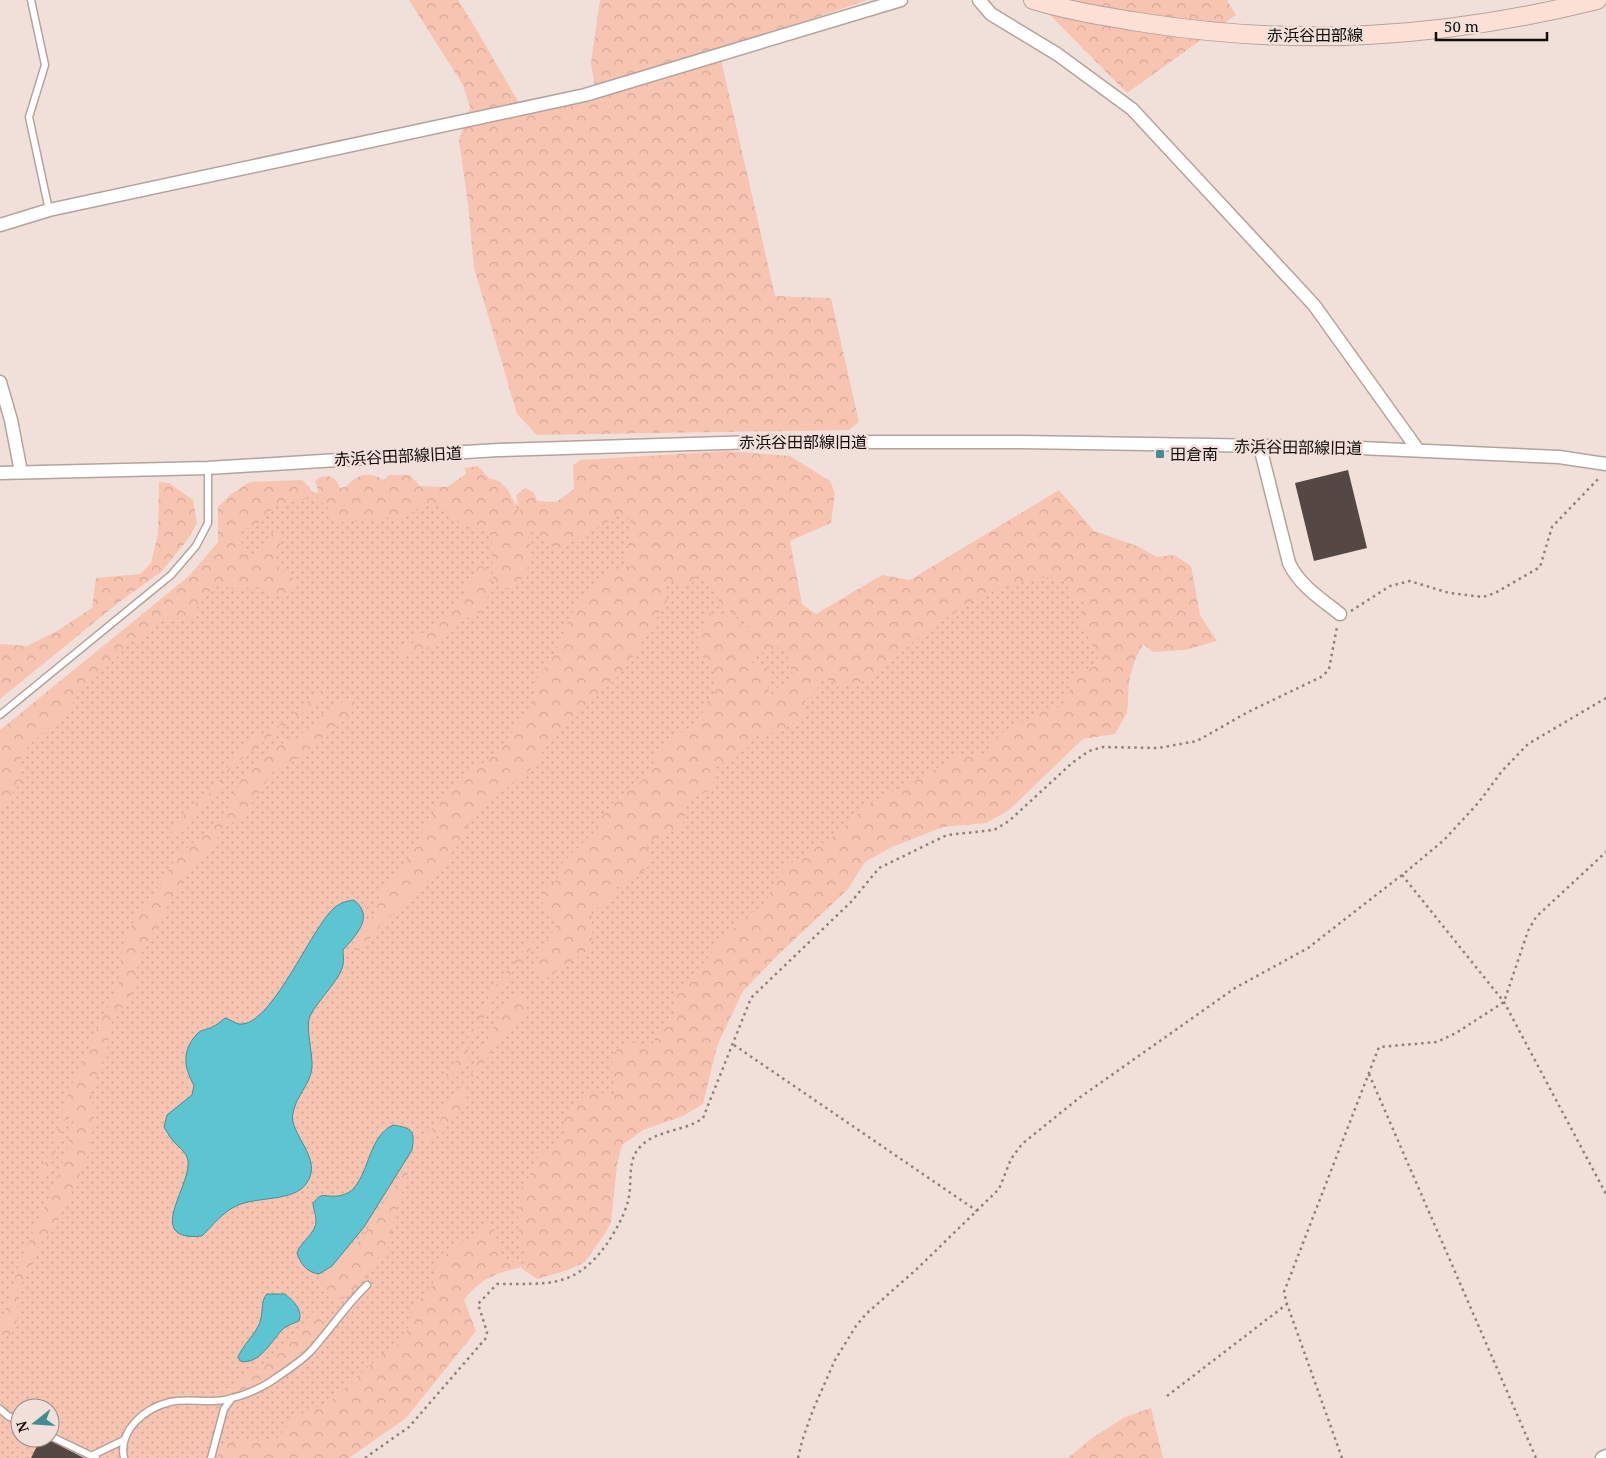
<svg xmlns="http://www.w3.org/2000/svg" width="1606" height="1458" viewBox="0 0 1606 1458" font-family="'Noto Serif','Noto Sans JP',serif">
<defs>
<pattern id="grass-dots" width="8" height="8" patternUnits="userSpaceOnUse" patternTransform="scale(1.25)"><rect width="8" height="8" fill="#f7c4b2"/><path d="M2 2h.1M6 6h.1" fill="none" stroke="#d3a798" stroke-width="1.8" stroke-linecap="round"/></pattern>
<pattern id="forest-crowns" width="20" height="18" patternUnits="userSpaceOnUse" patternTransform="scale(1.25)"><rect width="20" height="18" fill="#f7c4b2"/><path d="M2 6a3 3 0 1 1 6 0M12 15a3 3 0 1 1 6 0" fill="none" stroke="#d3a798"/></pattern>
</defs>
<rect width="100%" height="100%" fill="#f1e0da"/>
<path fill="url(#grass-dots)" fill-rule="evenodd" d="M 271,490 L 633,511 L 823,638 L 1079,536 L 1130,652 L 1078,727 L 869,847 L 739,987 L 619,1143 L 539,1267 L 503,1266 L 468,1280 L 298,1458 L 0,1458 L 0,742 L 223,554 L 228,514 ZM 20,1408 L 50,1408 L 50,1438 L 20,1438 Z"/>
<path fill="url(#forest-crowns)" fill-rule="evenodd" d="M 409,0 L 458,0 L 475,27 L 524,112 L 597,100 L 591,63 L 600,0 L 867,0 L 719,51 L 775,296 L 831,298 L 859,422 L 849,430 L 537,435 L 517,414 L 474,268 L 468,204 L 459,140 L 470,107 L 463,85 Z
M 1035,0 L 1227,0 L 1236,15 L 1127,93 Z
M 727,451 L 790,456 L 830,481 L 835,493 L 831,523 L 790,541 L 802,604 L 816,614 L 882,575 L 910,580 L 1059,490 L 1094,531 L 1137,546 L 1157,557 L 1174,555 L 1191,566 L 1200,615 L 1217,641 L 1185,650 L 1153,652 L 1143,644 L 1134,662 L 1129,682 L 1127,713 L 1115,734 L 1083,739 L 1009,810 L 986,823 L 943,827 L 892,847 L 865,862 L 848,889 L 778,955 L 743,991 L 717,1046 L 703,1104 L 683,1116 L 643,1130 L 622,1145 L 617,1165 L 611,1222 L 606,1232 L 585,1262 L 568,1270 L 537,1279 L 521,1268 L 526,1261 L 527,1254 L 519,1242 L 518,1218 L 522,1188 L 536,1165 L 538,1153 L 556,1148 L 566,1132 L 564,1117 L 578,1101 L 593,1092 L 615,1094 C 613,1083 608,1056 619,1047 C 623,1044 633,1043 638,1041 L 648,1047 L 652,1045 L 661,1026 L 677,1010 L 674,998 L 689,982 L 713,951 L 743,918 L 764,905 L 777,878 L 785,867 L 838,833 L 867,805 L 937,769 L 954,756 L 989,753 L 992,740 L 1001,733 L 1025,721 L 1047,708 L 1061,707 L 1072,686 L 1070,674 L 1092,668 L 1099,660 L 1081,621 L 1085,603 L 1070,596 L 1067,581 L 1045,577 L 991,590 L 924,632 L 877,675 L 852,685 L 837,684 L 826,679 L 819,682 L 817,690 L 805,700 L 805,714 C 796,721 785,730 773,733 C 765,735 757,732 750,737 L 749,747 L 740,752 L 733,762 L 724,762 L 715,768 L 712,790 L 697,795 L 688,802 L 683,823 L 680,830 C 666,833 657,835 647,846 L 651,864 L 636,878 L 617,887 L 609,901 L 591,912 C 592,923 594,934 591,944 C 587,955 555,972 544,980 L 535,971 L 539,953 L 555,928 L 558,920 L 548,910 L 540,898 L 546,888 L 557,880 L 563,862 L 593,833 L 599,819 L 608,811 L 614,801 L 643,780 L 656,758 L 678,735 L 690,727 L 704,711 L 705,704 L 716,691 L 717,676 L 703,657 L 695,641 C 704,633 702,623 709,613 C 716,614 724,615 730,618 C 739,622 741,629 752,627 L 722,606 L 714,591 L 699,573 L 689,586 L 666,580 L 667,600 L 635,654 L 613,682 L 557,730 L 530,770 L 479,808 L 442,869 L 378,928 L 362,949 L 356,952 L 352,946 L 374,914 L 383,886 L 400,872 L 439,802 L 474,766 L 484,763 L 506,741 L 533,704 L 535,681 L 554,655 L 572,613 L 594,587 L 612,571 L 632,567 L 621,559 L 630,541 L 630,519 L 621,515 L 556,550 L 541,536 L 525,529 L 524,526 C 525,530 527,533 528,537 C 535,557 527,577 511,590 L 502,588 L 493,580 L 492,536 L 482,529 L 471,528 L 457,521 L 439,502 C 428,504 398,521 392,520 C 390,519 387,517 385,516 L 379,520 C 364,517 350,525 335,521 L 328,508 L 317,497 L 318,489 L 315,481 L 320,477 L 329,476 L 337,481 L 340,488 C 348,487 348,484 353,480 C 363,472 374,474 384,480 L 389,475 L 410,475 L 420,486 L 447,487 L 466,474 L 465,468 L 478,466 L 489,478 L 499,481 L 508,490 L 522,518 L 516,495 L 525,488 L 534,493 L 537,501 L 556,502 L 574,489 L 573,465 L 581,460 ZM 779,646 L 787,652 L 791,670 L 794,676 L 769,695 L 768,685 L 772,673 L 766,665 L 756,664 L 749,661 L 751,655 L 756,653 L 775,651 Z
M 302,480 L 310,488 L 313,493 L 303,500 L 277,505 L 258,523 L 237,534 L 250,557 L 257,552 L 274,531 L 283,536 L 278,553 L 273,560 C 277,570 288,574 296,581 L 288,595 L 277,597 L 257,587 L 232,589 L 217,583 L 198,605 L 192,618 L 170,618 L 161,620 L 141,637 L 128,644 L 114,660 L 76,696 L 70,709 L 28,746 L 19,762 L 23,780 L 9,797 L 0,815 L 0,730 L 189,576 L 218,542 L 218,507 L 231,494 L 250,482 Z
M 159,482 L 169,483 L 193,500 L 197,523 L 188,539 L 161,572 L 118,603 L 0,699 L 0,644 L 27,646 L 57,631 L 92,608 L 96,578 L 140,574 L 151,563 L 158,534 Z
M 471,566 L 482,566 L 489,572 L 491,581 L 486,606 L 481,612 L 462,620 L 449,634 L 419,653 L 396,655 L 394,650 L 398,645 L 413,643 L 415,636 C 436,629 452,615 465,597 L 465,586 L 475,579 L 476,572 Z
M 322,690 L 327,693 L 326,698 L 310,707 L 293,721 L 267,739 L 231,767 L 215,797 L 194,815 L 190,825 L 177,836 L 171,836 C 171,833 186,810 189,808 C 194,802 203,800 208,795 C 221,783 227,764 239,751 C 252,736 262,736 277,726 C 294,716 306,701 322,690 Z
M 350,698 L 357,704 L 349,717 L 330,730 L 315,745 L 288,765 L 271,773 L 261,791 L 242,817 L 222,828 L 212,850 L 193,867 L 176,891 L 140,956 L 131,996 L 112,1022 L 106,1055 L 91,1088 L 94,1121 L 87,1159 L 56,1225 L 40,1241 L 31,1267 L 16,1292 C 20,1312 20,1318 10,1336 L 3,1336 L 0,1330 L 0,1324 L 8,1303 L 19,1264 L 42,1212 L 55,1186 L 67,1149 L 75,1113 L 65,1120 L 59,1143 L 45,1178 L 36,1185 L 57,1134 L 59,1118 L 73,1082 L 119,982 L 121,955 L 127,935 L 137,915 L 159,886 L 177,856 L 208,831 L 228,808 L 241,779 L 263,755 L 314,726 L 324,712 Z
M 531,942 L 535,943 L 497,992 L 468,1046 L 468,1061 L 439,1084 L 436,1083 L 449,1071 L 457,1060 L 482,1008 L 500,979 Z
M 517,996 L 528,1004 L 522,1017 L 494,1046 L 478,1075 L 465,1089 L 463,1106 L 442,1133 L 425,1143 L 422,1137 L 432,1129 L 441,1119 L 442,1110 L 454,1093 L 474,1071 L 486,1042 L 504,1006 Z
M 408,1167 L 409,1171 L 397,1208 L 387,1251 L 376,1259 L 372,1270 L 360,1284 L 346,1297 L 338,1300 L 328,1294 L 321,1281 C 327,1272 337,1268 344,1260 C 367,1233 386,1201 404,1170 Z
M 486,1225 L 494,1229 L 501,1258 L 518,1264 L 520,1268 C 496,1272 479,1280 464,1300 L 476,1331 L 406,1418 L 349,1458 L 217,1458 L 221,1447 L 227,1443 L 277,1439 L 296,1416 L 330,1402 L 381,1355 L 404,1341 L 413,1307 L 433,1285 L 436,1262 Z
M 311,1311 L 323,1322 C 320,1338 312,1338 301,1347 C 298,1349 297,1354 294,1357 C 277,1376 249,1391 223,1394 L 222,1392 L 267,1362 L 277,1353 L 307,1322 Z
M 1151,1408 L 1163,1458 L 1068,1458 L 1092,1438 L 1125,1417 Z"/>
<path fill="#5dc5d1" stroke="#468e96" d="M 354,900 C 375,917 356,935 343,950 C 343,955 344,960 343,965 C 340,980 318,1000 310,1016 C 305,1027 313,1053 312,1068 C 310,1085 296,1096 293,1113 C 288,1134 325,1159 306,1184 C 293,1202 257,1196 236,1206 C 222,1213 213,1225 202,1236 C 143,1242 191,1187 188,1161 C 187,1151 175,1145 170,1137 C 168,1134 166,1130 164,1127 L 167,1115 L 192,1095 L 194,1085 C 183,1067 182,1049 198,1033 C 202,1029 207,1030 212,1027 C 217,1025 221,1021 225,1018 C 229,1019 235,1023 239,1024 C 271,1028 311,928 334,908 C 340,903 346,901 354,900 Z
M 393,1125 C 413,1128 415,1131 412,1150 L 364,1227 L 332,1266 L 319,1274 C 307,1272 301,1265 297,1253 C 301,1241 317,1233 316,1220 C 316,1214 313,1209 313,1203 C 315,1201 318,1197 321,1196 C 324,1195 326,1196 329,1196 C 338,1197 348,1195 354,1188 C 370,1169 369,1137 393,1125 Z
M 267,1294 L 285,1294 C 293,1301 303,1309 299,1321 C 294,1323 288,1325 284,1328 C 272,1339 260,1366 240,1361 L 238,1357 L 240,1353 C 246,1341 259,1331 261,1318 C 263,1310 261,1300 267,1294 Z"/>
<path fill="#554743" d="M 1348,470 L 1367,548 L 1314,561 L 1295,483 Z
M 41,1438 L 45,1438 L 84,1458 L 31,1458 Z"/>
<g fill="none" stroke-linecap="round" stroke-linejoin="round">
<g stroke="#b3a39d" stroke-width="9">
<path id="lane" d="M 31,0 L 45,65 L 29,117 L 49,210
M 0,715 L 171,575 L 196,546 L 208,523 L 208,468
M 0,1409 L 8,1416 L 20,1422
M 50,1436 L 96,1458
M 91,1456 L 124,1440
M 124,1458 C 118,1430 145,1408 170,1402 C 187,1398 206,1403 224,1400 C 239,1397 257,1390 270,1382 C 283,1373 299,1363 310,1352 C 330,1330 346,1305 367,1285
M 211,1458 L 224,1409 L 232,1398"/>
</g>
<g stroke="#b3a39d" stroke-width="15">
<path id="street" d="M 979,0 L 991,14 L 1057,54 L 1132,109 L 1314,305 L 1418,450
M 0,225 L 49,210 L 585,95 L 901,0
M 0,382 L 11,420 L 21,472
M 1260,447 L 1289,563 C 1299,585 1321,599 1340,614
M 0,473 L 208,468 L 498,450 L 756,442 L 1021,442 L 1338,447 L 1559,457 L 1606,464
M 1602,1458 L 1606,1456"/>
</g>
<g stroke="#b3a39d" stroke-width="20">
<path id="secondary" d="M 1033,0 C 1069,11 1108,17 1145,23 C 1299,47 1445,38 1597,0"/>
</g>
<path stroke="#8c807c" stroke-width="2.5" stroke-dasharray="2.5 4" stroke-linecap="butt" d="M 1351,611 L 1390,586 L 1410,581 L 1449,593 L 1483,597 L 1495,593 L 1540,567 L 1552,527 L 1600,477
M 1402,875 L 1504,1002 L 1606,1194
M 734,1045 L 977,1211
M 1369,1074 L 1536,1458
M 1167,1396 L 1287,1304
M 365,1458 L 409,1427 L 486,1338 L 487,1332 L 478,1304 L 497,1284 C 547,1283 573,1290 606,1245 C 614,1234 625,1214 628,1201 C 633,1182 626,1160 641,1146 C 656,1130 686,1131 703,1118 L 751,998 L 852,901 L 879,868 L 947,835 L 994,830 L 1009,821 L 1072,763 L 1089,751 L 1103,747 L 1158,748 L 1197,741 L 1248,712 L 1323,676 L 1329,669 L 1337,627
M 798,1458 L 802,1441 L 813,1410 L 835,1360 L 856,1326 L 866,1314 L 919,1267 L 999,1189 L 1011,1159 L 1022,1144 L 1079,1098 L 1235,988 L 1308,948 L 1407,871 L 1444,840 L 1479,802 L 1502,771 L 1528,744 L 1606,698
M 1342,1458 L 1287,1304 L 1284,1292 L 1379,1047 L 1437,1042 L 1456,1033 L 1504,1002 L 1528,931 L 1536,917 L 1606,852"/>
<use href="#lane" stroke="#fff" stroke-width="6"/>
<use href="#street" stroke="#fff" stroke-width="12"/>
<use href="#secondary" stroke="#fce0d6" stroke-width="18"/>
</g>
<rect fill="#448b93" stroke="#f1e0da" stroke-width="2" x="1155" y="449" width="10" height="10" rx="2.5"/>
<g text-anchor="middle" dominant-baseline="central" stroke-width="5" stroke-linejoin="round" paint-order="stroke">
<g font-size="16" fill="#120d0b" stroke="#f1e0da">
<text x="1315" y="35">赤浜谷田部線</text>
<text x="803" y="442">赤浜谷田部線旧道</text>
<text transform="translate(1298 447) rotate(1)">赤浜谷田部線旧道</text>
<text transform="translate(398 456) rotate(-3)">赤浜谷田部線旧道</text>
</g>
<g font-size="16" fill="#120d0b" stroke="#f1e0da" text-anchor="start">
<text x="1170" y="454">田倉南</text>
</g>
</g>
<g transform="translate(35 1423) rotate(253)"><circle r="24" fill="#f1e0da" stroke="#988c87"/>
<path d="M0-4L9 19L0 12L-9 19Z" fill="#448b93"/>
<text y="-8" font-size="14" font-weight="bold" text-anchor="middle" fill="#120d0b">N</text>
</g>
<path d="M1436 32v8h111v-8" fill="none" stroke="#120d0b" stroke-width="2.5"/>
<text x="1444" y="32" font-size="15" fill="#120d0b" stroke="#f1e0da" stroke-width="4" paint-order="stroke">50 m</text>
</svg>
